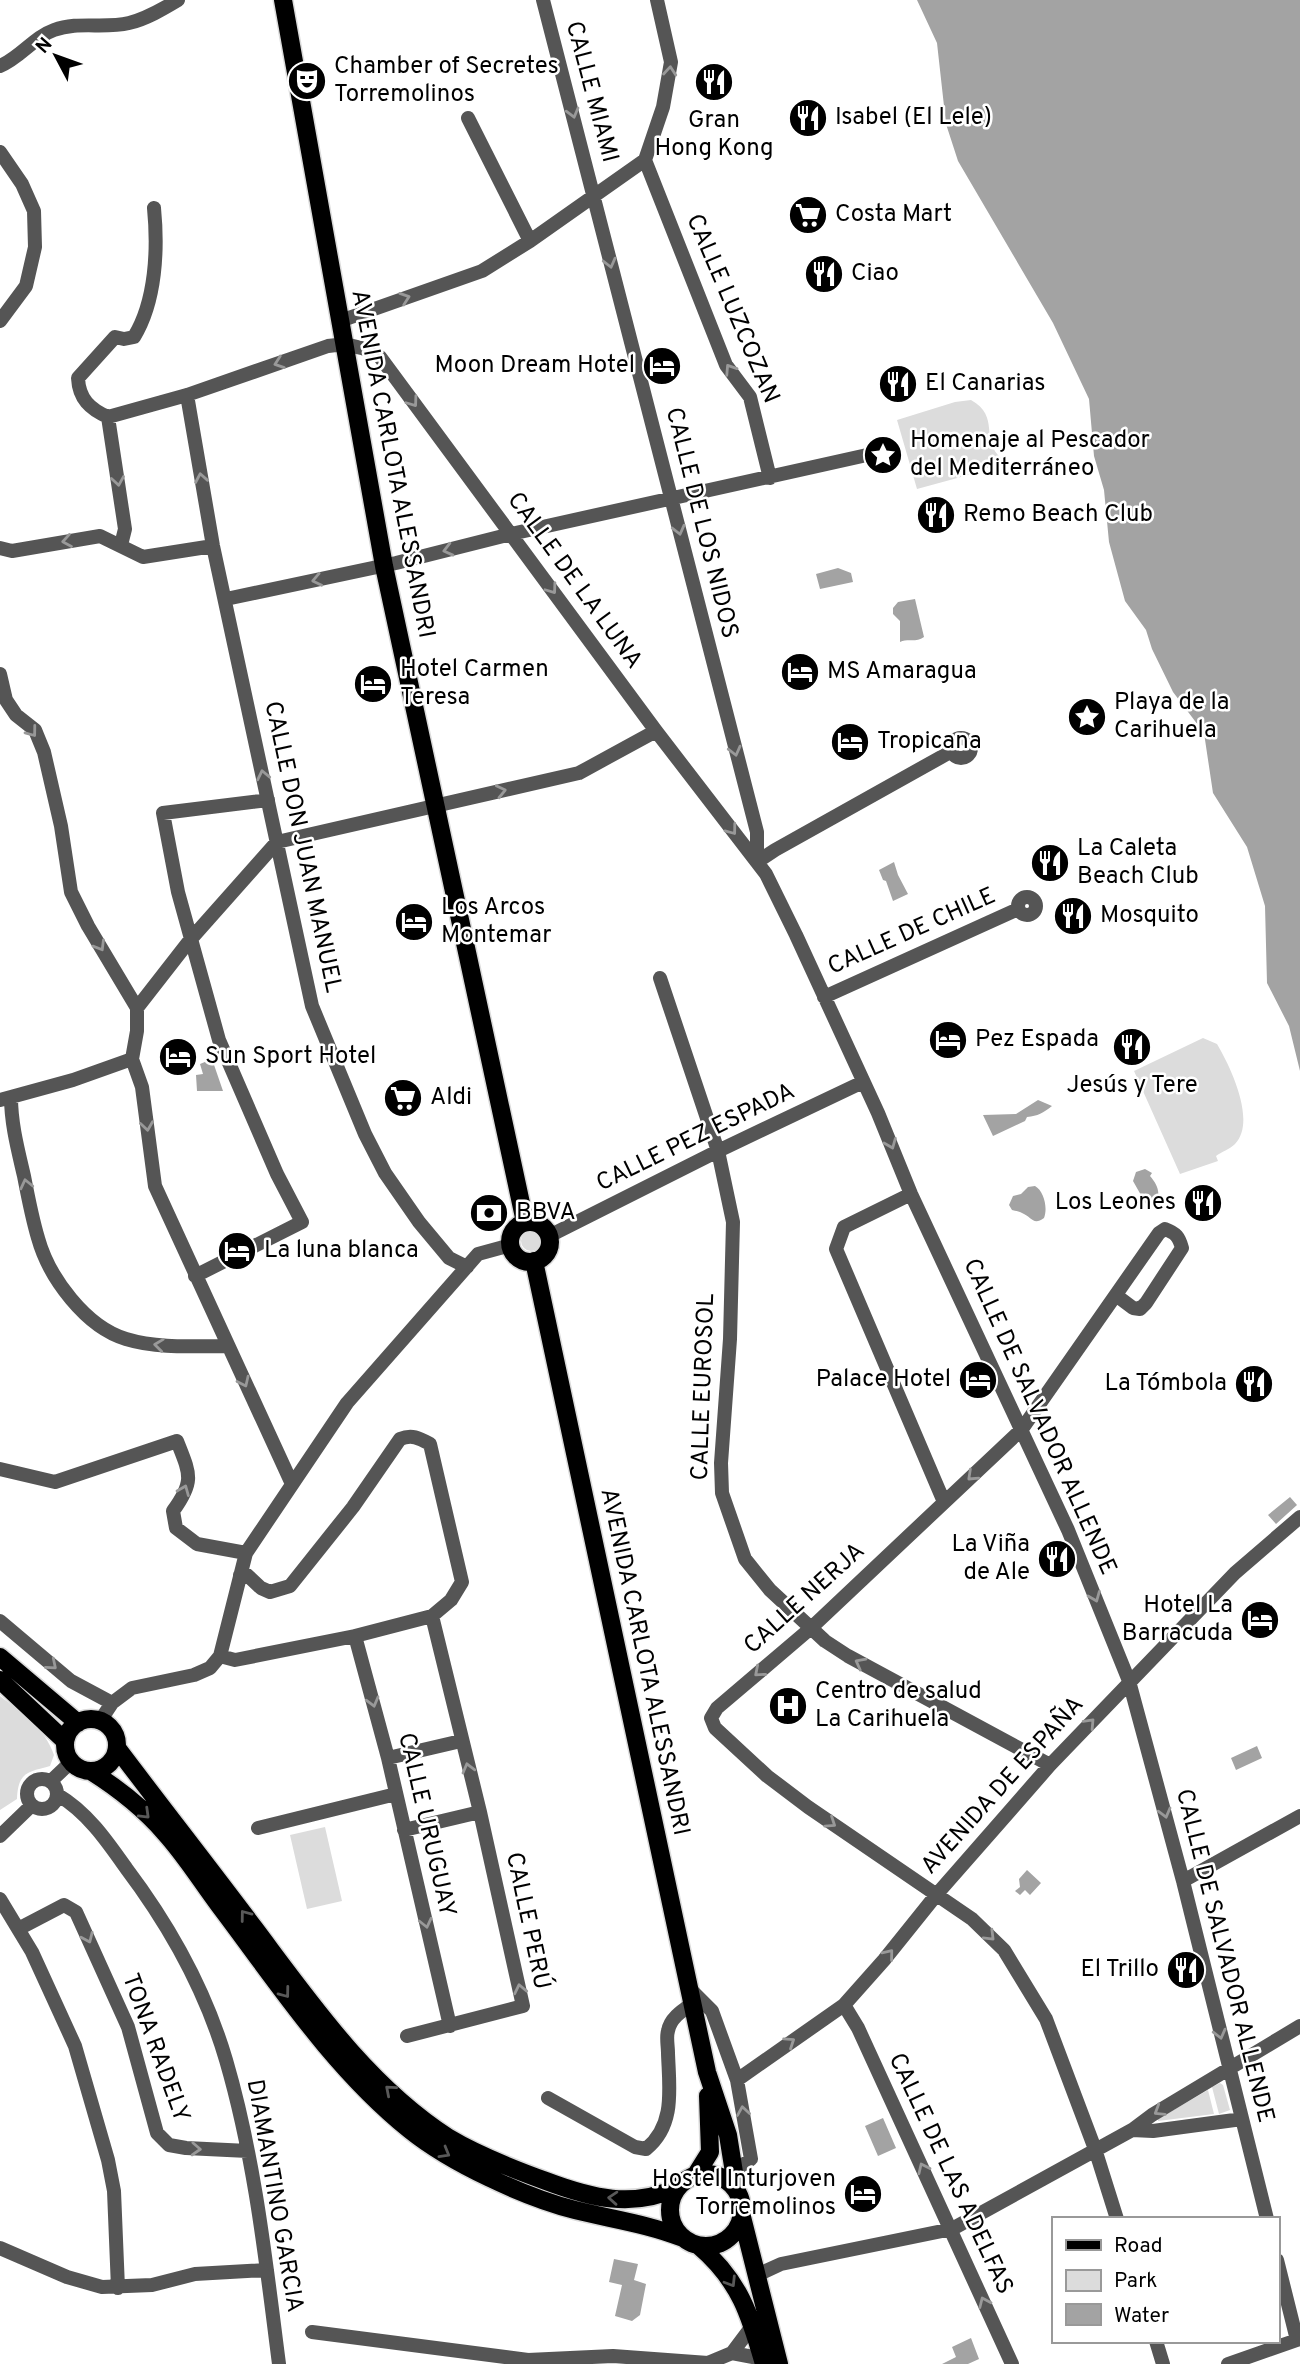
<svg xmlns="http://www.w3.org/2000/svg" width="1300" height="2364" viewBox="0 0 1300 2364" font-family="Overpass,sans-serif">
<rect width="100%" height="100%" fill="#fff"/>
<path fill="#dcdcdc" d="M 971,400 C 1001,417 979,439 1002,459 L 1002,462 L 972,474 L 917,489 L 897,420 L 955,402 Z
M 1203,1038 L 1217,1044 C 1230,1066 1257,1121 1235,1144 C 1230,1149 1221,1152 1216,1156 L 1218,1161 L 1180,1174 L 1134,1071 Z
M521 1241a10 10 0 1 1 20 0a10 10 0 1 1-20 0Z
M 0,1696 C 22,1713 45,1728 54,1755 L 50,1766 C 29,1772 18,1771 17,1799 L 0,1810 Z
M 325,1827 L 342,1901 L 307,1909 L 290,1835 Z
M 1220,2083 L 1223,2085 L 1230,2110 L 1219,2114 L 1212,2087 Z
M 1208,2090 L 1214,2114 L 1158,2121 L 1158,2119 Z"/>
<path fill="#a3a3a3" d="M 917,0 L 1300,0 L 1300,1071 L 1289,1026 L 1267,983 L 1265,906 L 1247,847 L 1213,793 L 1204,733 L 1173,692 L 1152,649 L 1146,630 L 1125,601 L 1109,542 L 1104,490 L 1094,456 L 1089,399 L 1053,323 L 958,161 L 946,124 L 937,43 Z
M 838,568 L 851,573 L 853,582 L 820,589 L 816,574 Z
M 915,599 L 924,637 C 916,643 908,638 900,642 L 900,621 L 893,614 L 893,608 L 898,602 Z
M 894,862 L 898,875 L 908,894 L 893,901 L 886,881 L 883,880 L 879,870 Z
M 212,1059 L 223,1091 L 197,1091 L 196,1075 L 203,1074 L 200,1064 Z
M 1038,1100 L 1052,1106 C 1043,1113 1038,1116 1027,1117 L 1025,1121 L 993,1136 L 983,1115 L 1016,1114 Z
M 1145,1169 L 1152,1173 L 1150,1176 C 1158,1185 1163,1197 1152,1206 L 1146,1204 L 1133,1181 L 1136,1172 Z
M 1035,1186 C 1044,1191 1048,1208 1044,1218 C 1033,1226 1032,1217 1022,1213 C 1019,1211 1015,1211 1012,1210 L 1009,1205 L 1013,1196 L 1021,1194 L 1028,1187 Z
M 1290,1497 L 1297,1505 L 1276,1524 L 1268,1515 Z
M 1257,1746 L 1262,1758 L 1236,1770 L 1231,1758 Z
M 1027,1870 L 1041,1883 L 1030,1895 L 1025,1890 L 1020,1895 L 1015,1891 L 1020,1887 L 1019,1879 Z
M 883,2118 L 896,2148 L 878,2156 L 865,2126 Z
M 614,2259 L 638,2264 L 634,2280 L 646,2284 L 640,2315 L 632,2321 L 615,2316 L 622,2285 L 609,2282 Z
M 971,2338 L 979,2359 L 968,2364 L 942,2364 L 956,2357 L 952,2347 Z"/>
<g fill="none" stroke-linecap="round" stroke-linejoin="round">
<g stroke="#dbdbdb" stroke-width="21">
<path id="major" d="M 283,0 L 384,566 L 525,1222
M510 1242a20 20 0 1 1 40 0a20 20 0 1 1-40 0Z
M 534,1261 L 707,2072 L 728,2135 L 737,2191
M 0,1657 L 78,1723
M 0,1680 L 65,1741
M65 1745a26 26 0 1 1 52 0a26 26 0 1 1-52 0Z
M 117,1748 C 163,1809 210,1869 255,1929 C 312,2005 368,2086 449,2138 C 479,2156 513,2169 546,2181 C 591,2198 633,2209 678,2187
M 92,1772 C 119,1789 144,1809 165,1833 C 185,1855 201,1881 219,1905 C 278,1983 333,2068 410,2130 C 451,2163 524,2197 575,2210 C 611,2219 648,2224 683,2238
M670 2210a36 36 0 1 1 72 0a36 36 0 1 1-72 0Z
M 695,2176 L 710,2152 L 708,2096
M 742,2217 L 779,2364
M 699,2246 C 740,2281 750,2315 764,2364"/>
</g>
<path stroke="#555" stroke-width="14" d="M 543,0 L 757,832 L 757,862
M 0,66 C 20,58 34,37 54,30 C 78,21 104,29 129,23 C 146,19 163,9 178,0
M 468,118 L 530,241
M 0,152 L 22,184 L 34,211 L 35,247 L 26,286 L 0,321
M 645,160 L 726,365 L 750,397 L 770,478
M 645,160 L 663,107 L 671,62 L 657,0
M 340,321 L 482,271 L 530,241 L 645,160
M 187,395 L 213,546 L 312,1006 L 365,1134 L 385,1173 L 419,1222 L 449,1258 L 467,1267
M 108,417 L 187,395 L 328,346 C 347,343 364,346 380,357 L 656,731 L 766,874 L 796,935 L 878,1113 L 911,1194 L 1068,1530 L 1129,1681 L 1183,1881 L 1267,2219
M 108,417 C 90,409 79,399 78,378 L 115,337 L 124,339 L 134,337 C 156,301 158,249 154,208
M 108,417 L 125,529 L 121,545
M 0,548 L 12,551 L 100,536 L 143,557 L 213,546
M 226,599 L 396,563 L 511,534 L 867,455
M 0,674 L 6,700 L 16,715 L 35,730 L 44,752 L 61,826 L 71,892 L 88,926 L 137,1008
M951 748a10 10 0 1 1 20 0a10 10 0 1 1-20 0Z
M 757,862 L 775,850 L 952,751
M1018 906a9 9 0 1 1 18 0a9 9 0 1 1-18 0Z
M 660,978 L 718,1151 L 733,1222 L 730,1339 L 721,1463 L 722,1493 L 745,1559 L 770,1590 L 825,1641 L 848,1656 L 1050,1765
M 824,997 L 1018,909
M 132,1059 L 142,1087 L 155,1186 L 292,1484
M 11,1097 C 11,1124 18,1150 24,1176 C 28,1197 32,1218 38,1238 C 49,1278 86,1327 126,1339 C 159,1349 193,1346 227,1346
M 0,1100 L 73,1080 L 132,1059 L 137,1031 L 137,1008 L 190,940 L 277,842 L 579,773 L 656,731
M 911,1194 L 844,1227 L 836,1249 L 944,1502
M 549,1236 L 718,1151 L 863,1082
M 195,1276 L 302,1222 L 277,1174 L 219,1040 L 178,892 L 163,813 L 268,800
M 1117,1296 L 1133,1308 L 1140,1309 L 1146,1303 L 1182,1248 C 1179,1237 1176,1233 1165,1229 L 1159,1233 L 1022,1429 L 811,1628 L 717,1708 L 711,1718 L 715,1728 L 767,1776 L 808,1807 L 972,1919 L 1004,1950 L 1046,2019 L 1095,2149 L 1117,2219
M 0,1469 L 55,1482 L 177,1441 C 190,1474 195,1481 173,1511 L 176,1528 L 197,1544 L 246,1553
M 0,1621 L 71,1681 L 112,1703
M 355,1636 L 388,1758 L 450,2026
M 220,1656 L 235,1660 L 355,1636 L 432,1616 L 451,1600 L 462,1582 L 430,1444 C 419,1438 412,1434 400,1439 L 353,1507 L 290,1586 L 270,1592 L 261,1588 L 246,1574 L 240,1575
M 100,1721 L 112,1703 L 132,1688 L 194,1675 L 210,1668 L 220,1656 L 246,1553 L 347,1403 L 478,1254 L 511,1245
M 388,1758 L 461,1741
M27 1794a15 15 0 1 1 30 0a15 15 0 1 1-30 0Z
M 51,1781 L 71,1762
M 58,1795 C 87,1812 107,1841 126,1868 C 169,1925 206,1992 226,2060 C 255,2159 266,2263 279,2364
M 258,1828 L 396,1794
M 404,1830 L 480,1812
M 0,1836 L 32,1805
M 1183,1881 L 1300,1816
M 0,1899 L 32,1952 L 75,2046 L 108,2160 L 114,2191 L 118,2288
M 20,1928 L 64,1905 L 76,1912 L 128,2027 L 157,2133 L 169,2145 L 186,2148 L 248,2151
M 690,1989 L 712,2011 L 737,2080 L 751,2159 L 735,2171
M 844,2005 L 858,2028 L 1012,2364
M 407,2036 L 523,2006 L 480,1812 L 432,1616
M 737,2080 L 844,2005 L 884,1960 L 937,1894 L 1050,1765 L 1235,1573 L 1300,1517
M 548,2098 L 635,2147 L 646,2149 C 676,2125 669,2087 668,2053 C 668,2046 666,2037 668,2031 C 670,2018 683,2010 693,2003
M 1132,2130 L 1153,2131 L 1242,2119
M 0,2248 L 67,2277 L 102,2287 L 152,2285 L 195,2274 L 267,2270
M 757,2275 L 781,2264 L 952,2229 L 1132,2130 L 1152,2115 L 1300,2026
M 312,2332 L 528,2360 L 613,2356 L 708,2363 L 732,2353 L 753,2325
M 1156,2341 L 1163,2364
M 732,2353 L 753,2357 L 762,2364
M 1228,2364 L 1297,2340 L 1277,2260"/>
<use href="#major" stroke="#000" stroke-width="18"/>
</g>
<defs><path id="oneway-chevron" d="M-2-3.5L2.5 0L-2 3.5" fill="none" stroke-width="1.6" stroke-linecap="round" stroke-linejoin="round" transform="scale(1.75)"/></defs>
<g stroke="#999">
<use href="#oneway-chevron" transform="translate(670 71) rotate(-85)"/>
<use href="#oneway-chevron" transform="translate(573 113) rotate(75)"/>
<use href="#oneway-chevron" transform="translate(610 263) rotate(76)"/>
<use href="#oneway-chevron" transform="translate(405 298) rotate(-19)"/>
<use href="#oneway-chevron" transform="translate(279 363) rotate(161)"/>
<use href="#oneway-chevron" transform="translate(730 369) rotate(-123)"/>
<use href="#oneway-chevron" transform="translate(413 402) rotate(54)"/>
<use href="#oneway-chevron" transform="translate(201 478) rotate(-100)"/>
<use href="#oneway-chevron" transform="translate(118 481) rotate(81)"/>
<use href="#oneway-chevron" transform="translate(679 530) rotate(76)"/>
<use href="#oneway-chevron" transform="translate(67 541) rotate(170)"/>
<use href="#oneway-chevron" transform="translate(448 550) rotate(166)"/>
<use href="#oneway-chevron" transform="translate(317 580) rotate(168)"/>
<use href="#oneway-chevron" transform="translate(552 589) rotate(54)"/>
<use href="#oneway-chevron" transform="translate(32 732) rotate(53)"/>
<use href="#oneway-chevron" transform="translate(735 751) rotate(76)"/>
<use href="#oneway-chevron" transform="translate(263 775) rotate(-102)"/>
<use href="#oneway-chevron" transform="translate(501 791) rotate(-13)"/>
<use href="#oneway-chevron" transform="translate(732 830) rotate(53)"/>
<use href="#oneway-chevron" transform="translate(100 946) rotate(59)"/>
<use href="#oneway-chevron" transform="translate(147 1126) rotate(82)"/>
<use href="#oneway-chevron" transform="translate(891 1144) rotate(68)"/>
<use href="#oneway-chevron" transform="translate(26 1184) rotate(-103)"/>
<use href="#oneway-chevron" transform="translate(159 1345) rotate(-173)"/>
<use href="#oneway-chevron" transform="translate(244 1382) rotate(65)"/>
<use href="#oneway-chevron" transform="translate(972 1476) rotate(137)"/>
<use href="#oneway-chevron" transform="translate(184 1490) rotate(-68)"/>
<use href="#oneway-chevron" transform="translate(1095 1597) rotate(68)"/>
<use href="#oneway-chevron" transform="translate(860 1663) rotate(-152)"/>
<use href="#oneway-chevron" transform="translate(52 1665) rotate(40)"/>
<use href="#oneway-chevron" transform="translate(759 1672) rotate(139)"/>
<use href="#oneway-chevron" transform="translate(373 1702) rotate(75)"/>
<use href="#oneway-chevron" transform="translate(1090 1723) rotate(-47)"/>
<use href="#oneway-chevron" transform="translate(468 1768) rotate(-105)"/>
<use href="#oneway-chevron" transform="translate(1165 1813) rotate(75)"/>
<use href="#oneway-chevron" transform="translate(831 1823) rotate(34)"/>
<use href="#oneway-chevron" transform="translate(426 1923) rotate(77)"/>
<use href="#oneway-chevron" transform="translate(990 1936) rotate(45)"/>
<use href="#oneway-chevron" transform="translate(88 1938) rotate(66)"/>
<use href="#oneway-chevron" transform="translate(889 1954) rotate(-51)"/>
<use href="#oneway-chevron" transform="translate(520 1989) rotate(-102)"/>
<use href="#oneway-chevron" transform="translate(1220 2034) rotate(76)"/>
<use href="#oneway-chevron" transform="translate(790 2042) rotate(-34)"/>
<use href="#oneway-chevron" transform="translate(743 2111) rotate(-99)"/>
<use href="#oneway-chevron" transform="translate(1159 2111) rotate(148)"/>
<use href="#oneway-chevron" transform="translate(196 2149) rotate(3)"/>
<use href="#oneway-chevron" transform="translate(923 2168) rotate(-115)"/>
<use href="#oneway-chevron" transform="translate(984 2302) rotate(-114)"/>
</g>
<g stroke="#595959">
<use href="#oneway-chevron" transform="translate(145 1814) rotate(44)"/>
<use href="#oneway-chevron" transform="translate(245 1915) rotate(-127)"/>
<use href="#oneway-chevron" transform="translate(285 1993) rotate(53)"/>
<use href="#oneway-chevron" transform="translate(390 2090) rotate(-139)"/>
<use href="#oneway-chevron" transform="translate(445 2153) rotate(30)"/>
<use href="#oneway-chevron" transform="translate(613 2198) rotate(-176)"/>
<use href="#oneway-chevron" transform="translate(731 2282) rotate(58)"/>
</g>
<defs>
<g id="theatre-disc" transform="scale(2.0125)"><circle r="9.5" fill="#000" stroke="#fff"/><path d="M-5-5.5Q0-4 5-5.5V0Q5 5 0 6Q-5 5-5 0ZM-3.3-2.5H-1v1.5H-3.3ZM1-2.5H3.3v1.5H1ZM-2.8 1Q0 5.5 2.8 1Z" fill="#fff"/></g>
<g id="restaurant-disc" transform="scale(2.0125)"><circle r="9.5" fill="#000" stroke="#fff"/><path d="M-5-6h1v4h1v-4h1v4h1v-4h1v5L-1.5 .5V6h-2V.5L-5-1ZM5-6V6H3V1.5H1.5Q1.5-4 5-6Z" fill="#fff"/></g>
<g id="supermarket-disc" transform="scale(2.0125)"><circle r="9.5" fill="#000" stroke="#fff"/><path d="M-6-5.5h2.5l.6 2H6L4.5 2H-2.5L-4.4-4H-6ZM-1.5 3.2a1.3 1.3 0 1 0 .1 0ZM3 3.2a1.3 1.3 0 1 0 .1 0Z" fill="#fff"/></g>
<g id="hotel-disc" transform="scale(2.0125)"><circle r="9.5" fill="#000" stroke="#fff"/><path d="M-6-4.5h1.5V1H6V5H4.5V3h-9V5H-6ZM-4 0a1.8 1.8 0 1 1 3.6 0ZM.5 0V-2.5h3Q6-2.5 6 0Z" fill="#fff"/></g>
<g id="sight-disc" transform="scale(2.0125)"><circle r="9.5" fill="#000" stroke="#fff"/><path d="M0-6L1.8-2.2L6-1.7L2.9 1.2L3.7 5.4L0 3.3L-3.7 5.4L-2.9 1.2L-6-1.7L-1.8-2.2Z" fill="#fff"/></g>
<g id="bank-disc" transform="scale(2.0125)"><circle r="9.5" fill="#000" stroke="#fff"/><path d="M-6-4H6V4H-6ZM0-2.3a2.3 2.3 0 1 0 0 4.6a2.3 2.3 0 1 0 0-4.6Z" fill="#fff"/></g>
<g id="hospital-disc" transform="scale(2.0125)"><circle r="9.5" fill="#000" stroke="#fff"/><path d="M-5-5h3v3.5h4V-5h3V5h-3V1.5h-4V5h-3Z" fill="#fff"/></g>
</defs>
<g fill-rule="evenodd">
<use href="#theatre-disc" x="307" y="81"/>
<use href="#restaurant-disc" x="714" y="82"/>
<use href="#restaurant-disc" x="808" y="118"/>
<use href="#supermarket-disc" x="808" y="215"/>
<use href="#restaurant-disc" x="824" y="274"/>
<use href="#hotel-disc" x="662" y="366"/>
<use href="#restaurant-disc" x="898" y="384"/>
<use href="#sight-disc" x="883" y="455"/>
<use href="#restaurant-disc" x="936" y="515"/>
<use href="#hotel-disc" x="800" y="672"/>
<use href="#hotel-disc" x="373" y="684"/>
<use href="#sight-disc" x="1087" y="717"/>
<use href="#hotel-disc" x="850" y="742"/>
<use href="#restaurant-disc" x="1050" y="863"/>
<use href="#restaurant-disc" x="1073" y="916"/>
<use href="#hotel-disc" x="414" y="922"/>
<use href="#hotel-disc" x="948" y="1040"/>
<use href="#restaurant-disc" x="1132" y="1047"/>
<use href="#hotel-disc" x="178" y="1057"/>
<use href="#supermarket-disc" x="403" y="1098"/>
<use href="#restaurant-disc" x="1203" y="1203"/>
<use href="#bank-disc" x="489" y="1213"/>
<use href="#hotel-disc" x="237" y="1251"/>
<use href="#hotel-disc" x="978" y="1380"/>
<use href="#restaurant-disc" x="1254" y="1384"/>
<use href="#restaurant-disc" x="1057" y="1559"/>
<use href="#hotel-disc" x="1260" y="1620"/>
<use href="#hospital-disc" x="788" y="1706"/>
<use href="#restaurant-disc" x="1186" y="1970"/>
<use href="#hotel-disc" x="863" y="2194"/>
</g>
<g text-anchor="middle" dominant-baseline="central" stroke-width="5" stroke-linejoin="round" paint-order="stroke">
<g font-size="24" fill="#000" stroke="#fff" text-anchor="start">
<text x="334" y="67">Chamber of Secretes<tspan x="334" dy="28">Torremolinos</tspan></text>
<text x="835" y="118">Isabel (El Lele)</text>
<text x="714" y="121" text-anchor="middle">Gran<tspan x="714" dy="28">Hong Kong</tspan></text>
<text x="835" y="215">Costa Mart</text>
<text x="851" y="274">Ciao</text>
<text x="635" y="366" text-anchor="end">Moon Dream Hotel</text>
<text x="925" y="384">El Canarias</text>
<text x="910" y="441">Homenaje al Pescador<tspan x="910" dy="28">del Mediterráneo</tspan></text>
<text x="963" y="515">Remo Beach Club</text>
<text x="400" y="670">Hotel Carmen<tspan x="400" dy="28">Teresa</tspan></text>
<text x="827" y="672">MS Amaragua</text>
<text x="1114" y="703">Playa de la<tspan x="1114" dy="28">Carihuela</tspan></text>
<text x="877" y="742">Tropicana</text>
<text x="1077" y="849">La Caleta<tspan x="1077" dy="28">Beach Club</tspan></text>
<text x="441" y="908">Los Arcos<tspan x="441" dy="28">Montemar</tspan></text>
<text x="1100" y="916">Mosquito</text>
<text x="975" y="1040">Pez Espada</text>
<text x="205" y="1057">Sun Sport Hotel</text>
<text x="1132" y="1086" text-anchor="middle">Jesús y Tere</text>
<text x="430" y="1098">Aldi</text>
<text x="1176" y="1203" text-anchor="end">Los Leones</text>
<text x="516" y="1213">BBVA</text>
<text x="264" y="1251">La luna blanca</text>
<text x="951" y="1380" text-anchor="end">Palace Hotel</text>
<text x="1227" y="1384" text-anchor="end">La Tómbola</text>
<text x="1030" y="1545" text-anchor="end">La Viña<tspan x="1030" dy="28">de Ale</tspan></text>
<text x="1233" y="1606" text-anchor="end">Hotel La<tspan x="1233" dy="28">Barracuda</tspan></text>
<text x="815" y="1692">Centro de salud<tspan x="815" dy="28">La Carihuela</tspan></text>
<text x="1159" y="1970" text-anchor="end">El Trillo</text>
<text x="836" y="2180" text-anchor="end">Hostel Inturjoven<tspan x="836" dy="28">Torremolinos</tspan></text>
</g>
<g font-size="24" fill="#000" stroke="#fff">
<text transform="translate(591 92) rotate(75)">CALLE MIAMI</text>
<text transform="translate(732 309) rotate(67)">CALLE LUZCOZAN</text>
<text transform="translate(392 464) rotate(79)">AVENIDA CARLOTA ALESSANDRI</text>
<text transform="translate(701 523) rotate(76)">CALLE DE LOS NIDOS</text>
<text transform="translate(574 581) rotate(54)">CALLE DE LA LUNA</text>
<text transform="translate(302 847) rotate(78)">CALLE DON JUAN MANUEL</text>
<text transform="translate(912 932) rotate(-24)">CALLE DE CHILE</text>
<text transform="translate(696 1138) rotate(-26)">CALLE PEZ ESPADA</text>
<text transform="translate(704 1387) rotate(-88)">CALLE EUROSOL</text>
<text transform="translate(1039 1417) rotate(66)">CALLE DE SALVADOR ALLENDE</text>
<text transform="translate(805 1599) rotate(-42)">CALLE NERJA</text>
<text transform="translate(644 1662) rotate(78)">AVENIDA CARLOTA ALESSANDRI</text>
<text transform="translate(1003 1786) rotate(-48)">AVENIDA DE ESPAÑA</text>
<text transform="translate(426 1825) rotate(77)">CALLE URUGUAY</text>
<text transform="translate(527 1921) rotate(78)">CALLE PERÚ</text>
<text transform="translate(1224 1956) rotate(76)">CALLE DE SALVADOR ALLENDE</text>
<text transform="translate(155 2048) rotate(70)">TONA RADELY</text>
<text transform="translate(950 2174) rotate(65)">CALLE DE LAS ADELFAS</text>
<text transform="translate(274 2196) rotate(80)">DIAMANTINO GARCIA</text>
</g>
</g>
<rect x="1052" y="2217" width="228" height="126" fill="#ffffff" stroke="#999999" stroke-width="2"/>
<rect x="1066" y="2240" width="35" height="10" fill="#000000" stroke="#999999" stroke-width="2"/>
<text x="1114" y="2252" font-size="21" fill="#000000">Road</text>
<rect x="1066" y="2270" width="35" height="21" fill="#dcdcdc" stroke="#999999" stroke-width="2"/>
<text x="1114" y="2287" font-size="21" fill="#000000">Park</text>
<rect x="1066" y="2304" width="35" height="21" fill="#a3a3a3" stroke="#999999" stroke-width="2"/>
<text x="1114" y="2322" font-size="21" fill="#000000">Water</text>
<g transform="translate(56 56) rotate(311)" stroke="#ffffff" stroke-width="5" paint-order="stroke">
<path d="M0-5L12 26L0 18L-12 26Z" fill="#000000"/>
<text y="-10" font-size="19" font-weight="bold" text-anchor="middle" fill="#000000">N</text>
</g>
</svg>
